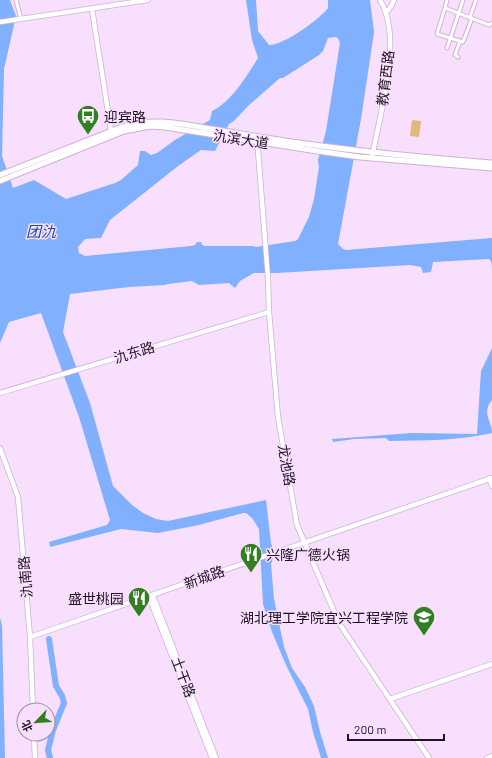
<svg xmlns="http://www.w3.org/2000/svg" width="492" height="758" viewBox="0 0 492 758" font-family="Barlow,'Noto Sans SC',sans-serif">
<rect width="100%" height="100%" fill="#f8dffd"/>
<path fill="#dfb977" d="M 412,120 L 421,121 L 419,137 L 410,136 Z"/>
<path fill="#81b0fe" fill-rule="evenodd" d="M 0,0 L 10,0 L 16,16 L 4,69 L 2,156 L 13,188 L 34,180 L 66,199 L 115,183 L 121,180 L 138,165 L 140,151 L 145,151 L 151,155 L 157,153 L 175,140 L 210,120 L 212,111 C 232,101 246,77 258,58 L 252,40 L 246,0 L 256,0 L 258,31 L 269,45 C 283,46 321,18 328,8 L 328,0 L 370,0 L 374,32 L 361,119 L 338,244 L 343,249 L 346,250 L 492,238 L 492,267 L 491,261 L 489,259 L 433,262 L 431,272 L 423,273 L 421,267 L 410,265 L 277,273 L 254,273 L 240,281 L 235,288 L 229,283 L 199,285 L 192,281 L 168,284 L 165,285 L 129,287 L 70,294 L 63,332 L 90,403 L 113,486 L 132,505 L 143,513 L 156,519 L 168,521 L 266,500 L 271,543 C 273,548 274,558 271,564 L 274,599 L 284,647 L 292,668 L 305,687 L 314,706 L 320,732 L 328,758 L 321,758 L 313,732 L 308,709 L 286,665 L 272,632 L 263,604 L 259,529 L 252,518 L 246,513 L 243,513 L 199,525 L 158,533 L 121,529 L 50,547 L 49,542 L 107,525 L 110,520 L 79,417 L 41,313 L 9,322 L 0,343 ZM 335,37 L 338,38 L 340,43 L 326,131 L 318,160 L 319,167 L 314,199 L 309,217 L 298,239 L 295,241 L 256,247 L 252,246 L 205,246 L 202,245 L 201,242 L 197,242 L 195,245 L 191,246 L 85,256 L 79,253 L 78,247 L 85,239 L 101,238 L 110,220 L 178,166 L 201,150 L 215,151 L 229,124 L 234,121 L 249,105 L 280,78 L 283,78 L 319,55 L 323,51 L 328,38 Z
M 492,348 L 492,400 C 481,413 492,421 492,433 C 458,441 423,440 389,441 L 386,438 L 354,439 L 333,442 L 332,439 L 412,433 L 477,434 L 481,371 Z
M 0,618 L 2,626 L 5,758 L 0,758 Z"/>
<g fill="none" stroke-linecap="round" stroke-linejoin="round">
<path stroke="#81b0fe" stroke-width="6" d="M 49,639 L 56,686 L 62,696 L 64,703 L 53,730 L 48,750 L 50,758"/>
<g stroke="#ceb0d4" stroke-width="5">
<path id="street" d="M 16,0 L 21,19
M 447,0 L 445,8 L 489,25 L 492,23
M 445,8 L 437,34 L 463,42 L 472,18
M 470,17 L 476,0
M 447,48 L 463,0
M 458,57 L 455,55 L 460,41"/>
</g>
<g stroke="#ceb0d4" stroke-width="6">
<path id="secondary" d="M 92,9 L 111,131
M 386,13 L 392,5 L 394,0
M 0,22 L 148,0
M 257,138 L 268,278 L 269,312 L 278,417 L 297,525 L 339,623 L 429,758
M 372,158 C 379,115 404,39 380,0
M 0,393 L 269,312
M 0,448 L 18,497 L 30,637 L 33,710
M 489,478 L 492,486
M 153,596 L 216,758
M 149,597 L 212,758
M 30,637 L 492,478
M 390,699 L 492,664
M 34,734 L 35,758
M 487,758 L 492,756"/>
</g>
<g stroke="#ceb0d4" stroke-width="7">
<path id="primary" d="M 0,175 L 122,127 C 154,117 181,124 212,129 C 241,134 270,139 299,143 C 363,152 427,158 492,163
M 0,181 L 124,131 L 150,126 L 165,127 L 317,151 L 360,157 L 492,168"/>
</g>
<use href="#street" stroke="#fff" stroke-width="3"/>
<use href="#secondary" stroke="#fff" stroke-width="4.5"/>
<use href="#primary" stroke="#fff" stroke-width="5"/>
</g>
<defs>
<g id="bus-pin" transform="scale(1.15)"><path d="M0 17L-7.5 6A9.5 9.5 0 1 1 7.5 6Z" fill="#337d23" stroke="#f8dffd"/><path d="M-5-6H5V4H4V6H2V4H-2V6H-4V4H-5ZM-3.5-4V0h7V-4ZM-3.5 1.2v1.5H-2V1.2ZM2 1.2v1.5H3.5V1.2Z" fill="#fff"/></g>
<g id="restaurant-pin" transform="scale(1.15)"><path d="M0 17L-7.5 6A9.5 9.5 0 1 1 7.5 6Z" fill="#337d23" stroke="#f8dffd"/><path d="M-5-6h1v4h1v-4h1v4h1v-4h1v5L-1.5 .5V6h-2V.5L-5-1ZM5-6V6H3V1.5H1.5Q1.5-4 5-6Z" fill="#fff"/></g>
<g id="university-pin" transform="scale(1.15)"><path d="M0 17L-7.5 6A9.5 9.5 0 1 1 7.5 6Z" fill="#337d23" stroke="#f8dffd"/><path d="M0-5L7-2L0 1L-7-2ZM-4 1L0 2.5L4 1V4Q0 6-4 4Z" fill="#fff"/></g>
</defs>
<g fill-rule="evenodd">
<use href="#bus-pin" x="88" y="116"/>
<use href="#restaurant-pin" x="251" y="554"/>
<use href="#restaurant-pin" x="139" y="598"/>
<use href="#university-pin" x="424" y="617"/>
</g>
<g text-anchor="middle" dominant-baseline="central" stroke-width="3" stroke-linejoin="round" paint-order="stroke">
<g font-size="14" fill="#1e1320" stroke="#f8dffd">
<text transform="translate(385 78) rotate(-83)">教育西路</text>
<text transform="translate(241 139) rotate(9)">氿滨大道</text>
<text transform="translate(134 352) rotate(-17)">氿东路</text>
<text transform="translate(287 465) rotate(80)">龙池路</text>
<text transform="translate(25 577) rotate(-95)">氿南路</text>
<text transform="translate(204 577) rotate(-20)">新城路</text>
<text transform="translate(184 677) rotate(69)">土干路</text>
</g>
<g font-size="14" fill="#1e1320" stroke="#f8dffd" text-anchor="start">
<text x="104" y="116">迎宾路</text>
<text x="266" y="554">兴隆广德火锅</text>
<text x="124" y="598" text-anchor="end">盛世桃园</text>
<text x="408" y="617" text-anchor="end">湖北理工学院宜兴工程学院</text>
</g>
<g font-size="15" font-style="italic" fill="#17499e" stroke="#f8dffd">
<text x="41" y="231">团氿</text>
</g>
</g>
<g transform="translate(36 722) rotate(245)"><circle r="19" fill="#f8dffd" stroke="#a18da5"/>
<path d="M0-3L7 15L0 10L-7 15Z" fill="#337d23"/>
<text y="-6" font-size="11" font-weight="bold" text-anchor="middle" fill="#1e1320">北</text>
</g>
<path d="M348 734v6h96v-6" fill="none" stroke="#1e1320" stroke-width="2"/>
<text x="354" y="734" font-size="12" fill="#1e1320" stroke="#f8dffd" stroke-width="3" paint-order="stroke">200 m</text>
</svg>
